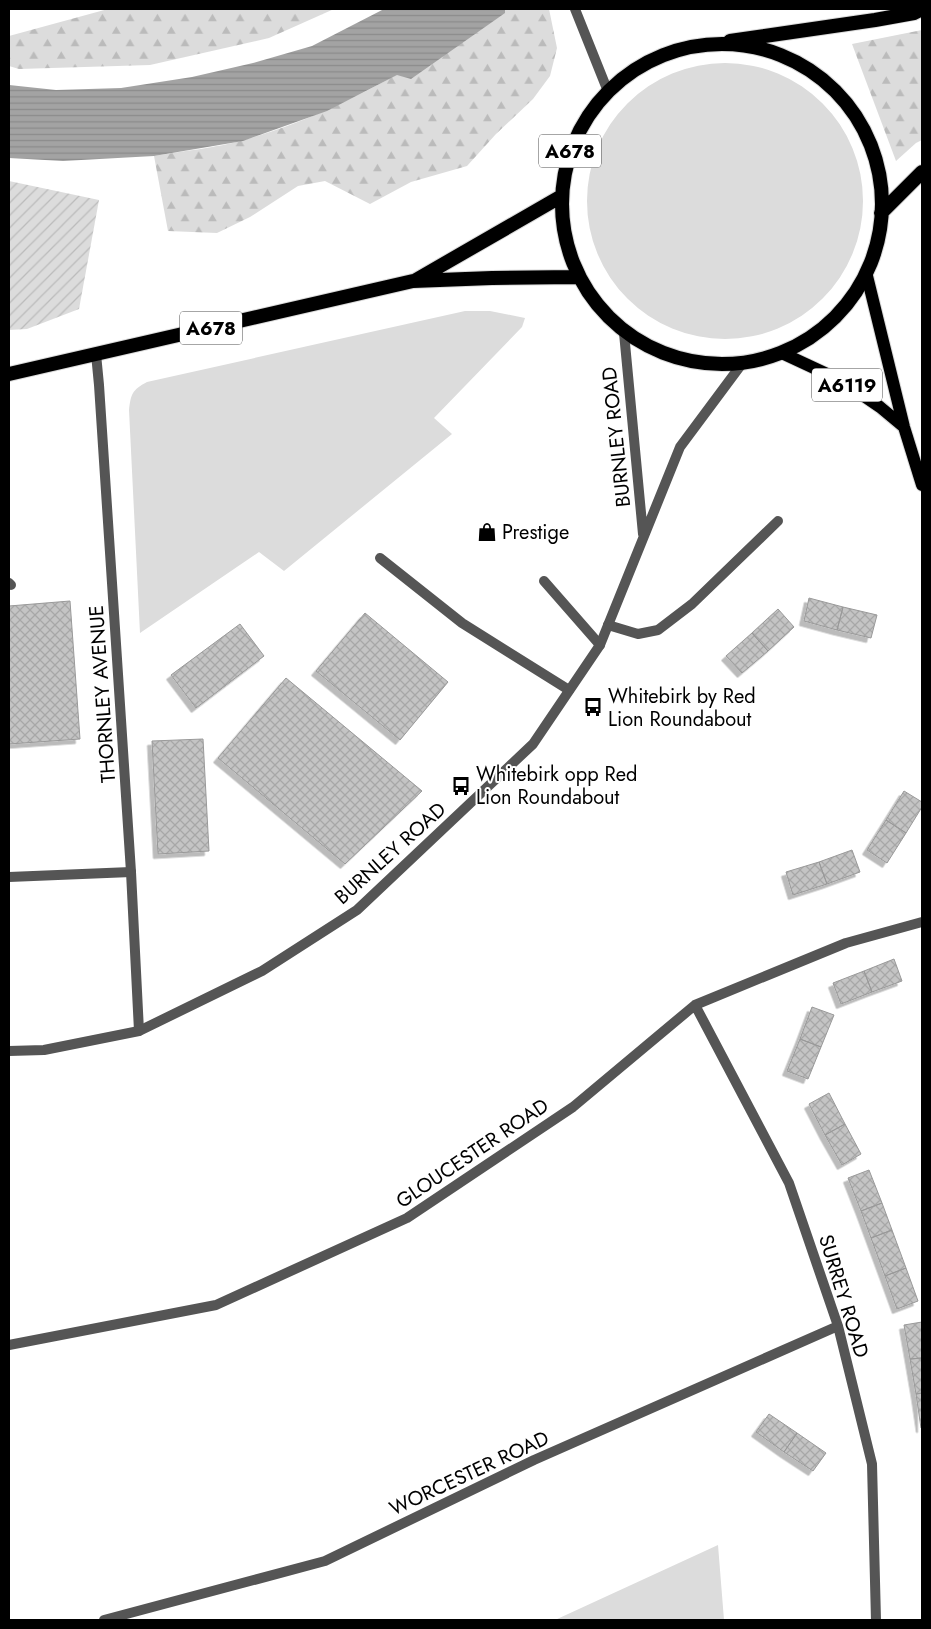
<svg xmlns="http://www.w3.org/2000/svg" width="931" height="1629" font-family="Jost,sans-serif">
	<defs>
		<pattern id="forest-firs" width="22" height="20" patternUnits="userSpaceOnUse" patternTransform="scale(1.25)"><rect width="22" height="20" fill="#dcdcdc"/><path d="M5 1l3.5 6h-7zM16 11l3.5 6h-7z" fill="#bbb"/></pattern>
		<pattern id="garden-furrows" width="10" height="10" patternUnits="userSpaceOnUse" patternTransform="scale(1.25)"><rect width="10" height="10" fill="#dcdcdc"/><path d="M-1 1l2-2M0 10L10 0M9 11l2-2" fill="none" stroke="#bbb"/></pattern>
		<pattern id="water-rules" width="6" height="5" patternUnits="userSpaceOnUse" patternTransform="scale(1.25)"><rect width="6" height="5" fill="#a3a3a3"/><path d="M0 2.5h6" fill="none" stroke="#8b8b8b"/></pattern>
		<pattern id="building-cross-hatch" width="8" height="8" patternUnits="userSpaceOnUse" patternTransform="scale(1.25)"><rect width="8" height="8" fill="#c4c4c4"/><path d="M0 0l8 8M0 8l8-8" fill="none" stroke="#a7a7a7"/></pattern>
		<filter id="shadow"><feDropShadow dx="-4.5" dy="4.5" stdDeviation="0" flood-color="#0004"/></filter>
	</defs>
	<rect width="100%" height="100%" fill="#fff"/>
	<!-- green -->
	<path fill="#dcdcdc" d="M587 201a138 138 0 1 1 276 0a138 138 0 1 1-276 0Z
		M 465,311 L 490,311 L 525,318 L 522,327 L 434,418 L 452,434 L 284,571 L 259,552 L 140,633 L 129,410 C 131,394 132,390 147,382 Z
		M 718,1545 L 724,1620 L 555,1620 Z"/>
	<!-- forest -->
	<path fill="url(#forest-firs)" d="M 108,9 L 334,9 L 269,38 L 150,65 L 19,69 L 9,66 L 9,36 Z
		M 505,9 L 549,9 L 557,48 L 550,76 L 533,99 L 496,134 L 467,166 L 411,182 L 370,204 L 325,181 L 298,186 L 250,217 L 217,233 L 168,231 L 154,156 C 182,151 216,148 244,140 C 338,114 421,61 504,13 Z
		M 922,30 L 922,140 L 916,143 L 896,161 L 852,44 Z"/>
	<!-- garden -->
	<path fill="url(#garden-furrows)" d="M 9,181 L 99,200 L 79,309 L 27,329 L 9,330 Z"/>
	<!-- water -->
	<path fill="url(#water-rules)" d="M 384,9 L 505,9 L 505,13 L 411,79 L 397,75 L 327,111 L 243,141 L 154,156 L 63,161 L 9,158 L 9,85 L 56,90 L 121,88 L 192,77 L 253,63 L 312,46 Z"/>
	<!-- building -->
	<path fill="url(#building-cross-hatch)" stroke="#999" filter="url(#shadow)" d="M 809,598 L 843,607 L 837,630 L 804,621 Z
		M 70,601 L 80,739 L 9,744 L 9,606 Z
		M 843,607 L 877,615 L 871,638 L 837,630 Z
		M 778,609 L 794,627 L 768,651 L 752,633 Z
		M 365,613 L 448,682 L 400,740 L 316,671 Z
		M 240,624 L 264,656 L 196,708 L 171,675 Z
		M 752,633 L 768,651 L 742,673 L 726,656 Z
		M 286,678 L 422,791 L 345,864 L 218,758 Z
		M 203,739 L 209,851 L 158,854 L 152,741 Z
		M 904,791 L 922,802 L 922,807 L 906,833 L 886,820 Z
		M 886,820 L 906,833 L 887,863 L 867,850 Z
		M 852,850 L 860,872 L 827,884 L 819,862 Z
		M 819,862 L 827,884 L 793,895 L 786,872 Z
		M 894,959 L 902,981 L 872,992 L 864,971 Z
		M 864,971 L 872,992 L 841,1004 L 833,983 Z
		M 812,1007 L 834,1015 L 821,1047 L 800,1039 Z
		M 800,1039 L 821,1047 L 808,1079 L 787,1071 Z
		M 829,1093 L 845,1124 L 825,1135 L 809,1104 Z
		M 845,1124 L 861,1154 L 842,1165 L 825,1135 Z
		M 869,1170 L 882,1203 L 861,1211 L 848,1178 Z
		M 882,1203 L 892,1230 L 871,1238 L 861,1211 Z
		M 892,1230 L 906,1268 L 885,1276 L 871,1238 Z
		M 906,1268 L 918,1301 L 897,1309 L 885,1276 Z
		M 922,1322 L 922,1358 L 910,1359 L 904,1325 Z
		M 922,1358 L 922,1393 L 916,1394 L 910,1359 Z
		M 922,1393 L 922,1428 L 921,1428 L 916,1394 Z
		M 769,1414 L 797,1433 L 784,1452 L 756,1432 Z
		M 797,1433 L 826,1453 L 813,1471 L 784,1452 Z"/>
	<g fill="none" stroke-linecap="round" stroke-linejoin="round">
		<!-- primary casing -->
		<g stroke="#dbdbdb" stroke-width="14">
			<path id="primary" d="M 867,276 L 904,427 L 922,485
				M 784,354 L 842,381 L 880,407 L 904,427"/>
		</g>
		<!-- trunk casing -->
		<g stroke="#dbdbdb" stroke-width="16">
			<path id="trunk" d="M 730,41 L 875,20 L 914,13 L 922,9
				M562 204a160 160 0 1 1 320 0a160 160 0 1 1-320 0Z
				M 881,213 L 922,172
				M 416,280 L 560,197
				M 9,374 L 413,281 L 492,278 L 577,277"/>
		</g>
		<!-- service -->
		<path stroke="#555" stroke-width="10" d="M 575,9 L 607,89
			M 380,558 L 462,623 L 569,690
			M 544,581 L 600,645
			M 9,583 L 11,585
			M 9,877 L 131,872"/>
		<!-- minor -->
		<path stroke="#555" stroke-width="10" d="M 96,354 L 99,385 L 131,872 L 139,1031
			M 608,625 L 638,634 L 658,630 L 692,604 L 778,521
			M 695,1005 L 789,1183 L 838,1326 L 872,1464 L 876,1620
			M 9,1345 L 216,1305 L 407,1218 L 573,1107 L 695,1005 L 846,943 L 922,922
			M 104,1620 L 325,1561 L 534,1460 L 838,1326"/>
		<!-- tertiary -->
		<path stroke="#555" stroke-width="10" d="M 624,333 L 643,534
			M 9,1051 L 44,1050 L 139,1031 L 262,971 L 357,910 L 533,744 L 600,645 L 680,447 L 741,365"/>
		<!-- primary -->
		<use href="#primary" stroke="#000" stroke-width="12"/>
		<!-- trunk -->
		<use href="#trunk" stroke="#000" stroke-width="14"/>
	</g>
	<!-- icons -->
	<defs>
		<g id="shop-bare" transform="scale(1.5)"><path d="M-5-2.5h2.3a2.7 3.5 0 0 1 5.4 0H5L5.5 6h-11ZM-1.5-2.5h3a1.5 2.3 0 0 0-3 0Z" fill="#000" stroke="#fff" stroke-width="2.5" paint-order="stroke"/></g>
		<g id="bus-bare" transform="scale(1.5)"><path d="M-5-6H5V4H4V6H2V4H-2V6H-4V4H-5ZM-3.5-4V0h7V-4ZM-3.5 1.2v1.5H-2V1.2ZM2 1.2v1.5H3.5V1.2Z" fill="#000" stroke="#fff" stroke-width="2.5" paint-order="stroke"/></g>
	</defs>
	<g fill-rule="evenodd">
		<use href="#shop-bare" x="487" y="532"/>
		<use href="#bus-bare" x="593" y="707"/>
		<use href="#bus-bare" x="461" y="786"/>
	</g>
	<g text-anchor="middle" stroke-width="4" stroke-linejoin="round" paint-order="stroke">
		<!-- shield labels -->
		<g fill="#fff" stroke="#4c4c4c" stroke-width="1">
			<rect x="539" y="134.5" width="62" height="33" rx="4"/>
			<rect x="180" y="311.5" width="62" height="33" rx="4"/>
			<rect x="812" y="368.5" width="70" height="33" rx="4"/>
		</g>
		<g font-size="19" font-weight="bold" fill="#000">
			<text x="570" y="158">A678</text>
			<text x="211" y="335">A678</text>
			<text x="847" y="392">A6119</text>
		</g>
		<!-- street labels -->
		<g font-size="20" fill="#000" stroke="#fff">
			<text transform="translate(616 437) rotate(-96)" y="7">BURNLEY ROAD</text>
			<text transform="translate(102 694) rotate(-94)" y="7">THORNLEY AVENUE</text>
			<text transform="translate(390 853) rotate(-42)" y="7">BURNLEY ROAD</text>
			<text transform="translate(472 1153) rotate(-34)" y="7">GLOUCESTER ROAD</text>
			<text transform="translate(844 1296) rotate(73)" y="7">SURREY ROAD</text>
			<text transform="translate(469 1473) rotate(-25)" y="7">WORCESTER ROAD</text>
		</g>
		<!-- poi labels -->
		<g font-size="20" fill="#000" stroke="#fff" text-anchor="start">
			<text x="502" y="539">Prestige</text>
			<text x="608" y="703">Whitebirk by Red<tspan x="608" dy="23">Lion Roundabout</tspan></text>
			<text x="476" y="781">Whitebirk opp Red<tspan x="476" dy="23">Lion Roundabout</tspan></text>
		</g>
	</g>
	<!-- border -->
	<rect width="931" height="1629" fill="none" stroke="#000000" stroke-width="20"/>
</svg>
